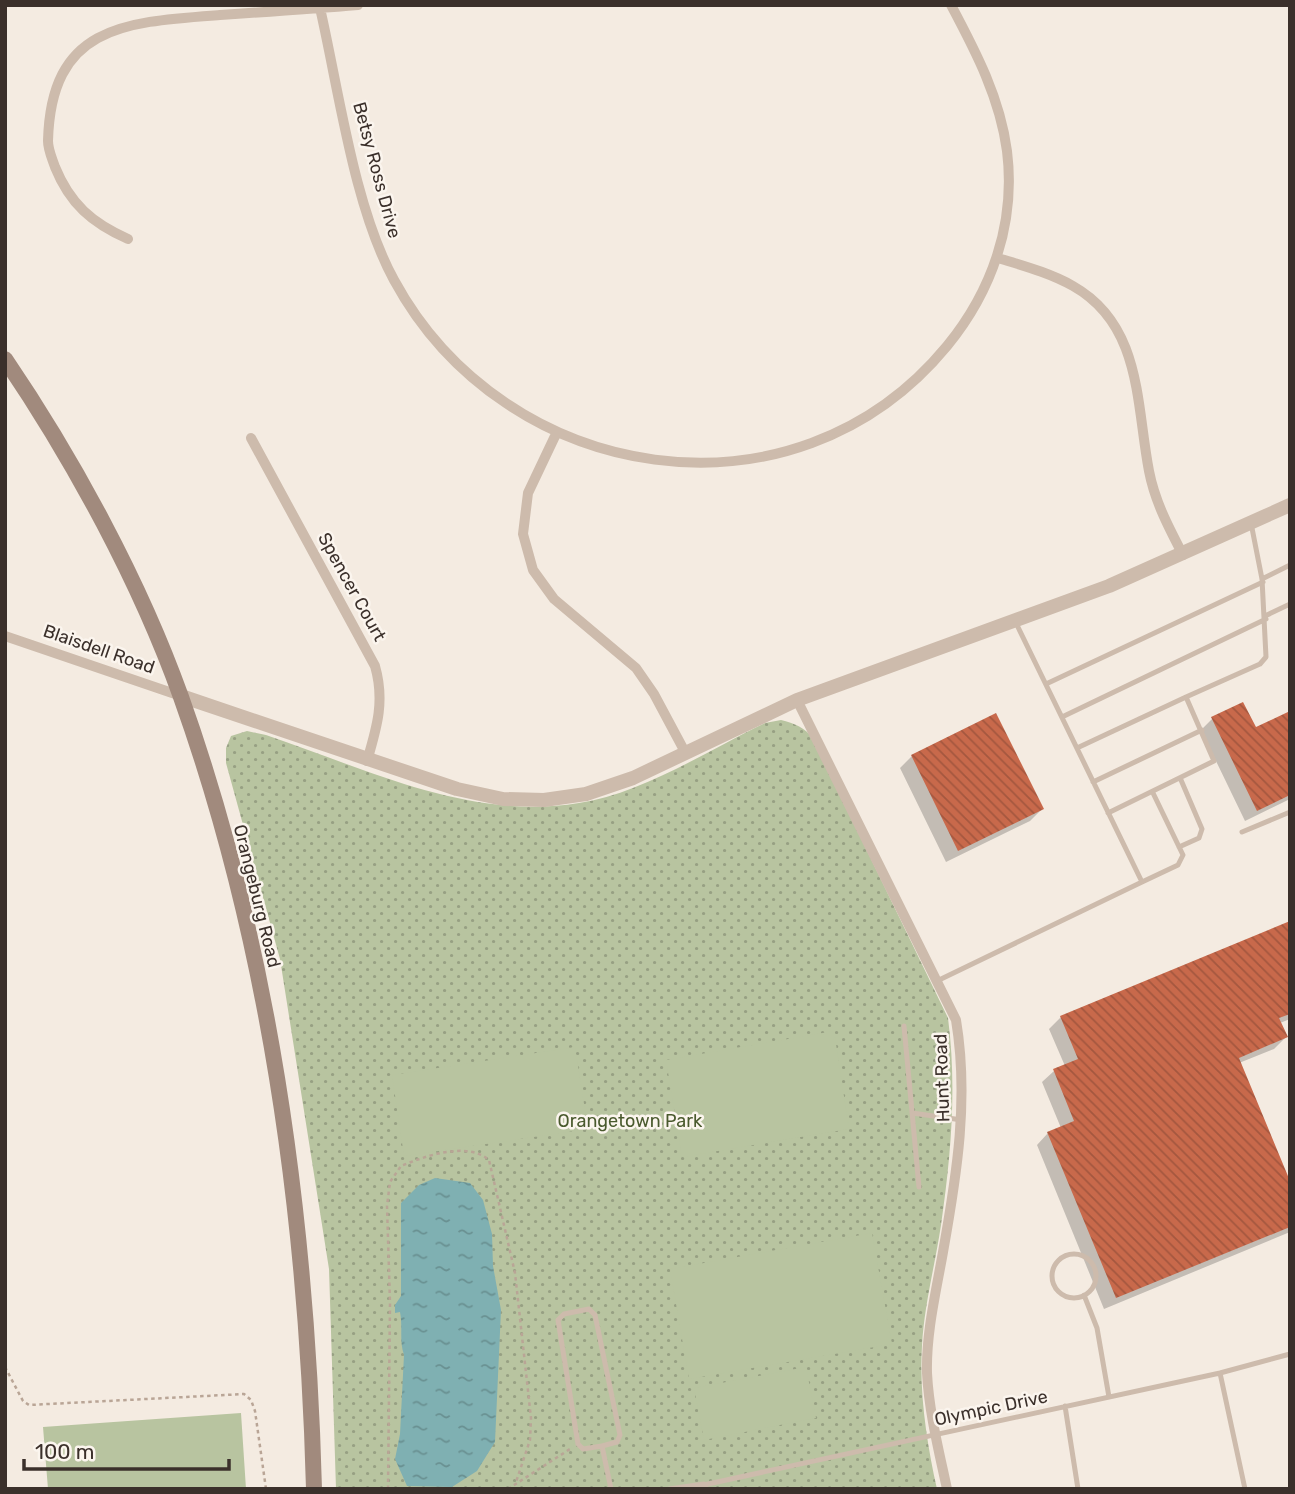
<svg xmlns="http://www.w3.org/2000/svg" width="1295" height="1494" font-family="Rubik,sans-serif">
	<defs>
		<pattern id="park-dots" width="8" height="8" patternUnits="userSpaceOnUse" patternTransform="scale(1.75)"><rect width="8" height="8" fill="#b8c4a0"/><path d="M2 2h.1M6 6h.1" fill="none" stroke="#97a083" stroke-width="1.8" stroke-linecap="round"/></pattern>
		<pattern id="water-ripples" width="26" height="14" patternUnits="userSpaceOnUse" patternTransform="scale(1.75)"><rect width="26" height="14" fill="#7fb0b2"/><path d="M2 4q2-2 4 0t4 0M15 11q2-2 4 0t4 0" fill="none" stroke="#699091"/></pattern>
		<pattern id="building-back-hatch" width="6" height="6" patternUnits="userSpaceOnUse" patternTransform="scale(1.75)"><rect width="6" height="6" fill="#c8694b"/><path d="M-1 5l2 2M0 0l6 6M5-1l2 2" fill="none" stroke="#a4573f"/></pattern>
	</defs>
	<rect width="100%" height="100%" fill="#f4ebe1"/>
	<!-- park -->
	<path fill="url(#park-dots)" d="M 781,720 C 794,723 806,728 813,739 L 948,1018 C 957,1087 951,1156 941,1225 C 935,1265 924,1306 922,1346 C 919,1393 927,1444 937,1489 L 336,1489 L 329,1269 L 280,959 L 226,763 L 226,748 L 231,736 L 247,731 L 266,735 C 367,769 470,821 579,803 C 641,794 709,750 765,723 Z"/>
	<!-- pitch -->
	<path fill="#b8c4a0" d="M 834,1031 L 849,1129 L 682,1157 L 666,1060 Z
		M 575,1047 L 588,1129 L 404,1156 L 392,1075 Z
		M 872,1233 L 892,1344 L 689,1379 L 670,1269 Z
		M 806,1367 L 816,1418 L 704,1440 L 694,1388 Z
		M 241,1413 L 246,1489 L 48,1489 L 43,1427 Z"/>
	<!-- water -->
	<path fill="url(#water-ripples)" d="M 435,1178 L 470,1183 L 483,1200 L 492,1234 L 493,1266 L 501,1310 L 495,1442 L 477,1471 L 452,1487 L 407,1486 L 395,1459 L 400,1434 L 404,1355 C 399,1341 403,1327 400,1312 L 395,1313 L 395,1305 L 401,1296 L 401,1203 L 419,1185 Z"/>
	<!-- shadow -->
	<path fill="#0003" d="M 1290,713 L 1290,799 L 1245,821 L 1201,730 L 1212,719 L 1255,730 Z
		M 912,756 L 1042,809 L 1030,821 L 946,862 L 900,768 Z
		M 1290,922 L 1290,1019 L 1280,1023 L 1286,1037 L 1274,1049 L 1239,1063 L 1290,1186 L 1290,1232 L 1104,1309 L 1037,1145 L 1048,1133 L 1061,1128 L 1042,1082 L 1054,1071 L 1065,1066 L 1049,1029 L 1061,1017 Z"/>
	<!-- building -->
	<path fill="url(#building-back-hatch)" d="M 1243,702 L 1256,727 L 1290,711 L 1290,795 L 1257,811 L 1211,717 Z
		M 996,713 L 1044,809 L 958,851 L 911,755 Z
		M 1290,921 L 1290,1014 L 1279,1018 L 1288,1037 L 1239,1058 L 1290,1181 L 1290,1227 L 1116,1298 L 1047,1132 L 1074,1121 L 1053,1069 L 1078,1059 L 1060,1016 Z"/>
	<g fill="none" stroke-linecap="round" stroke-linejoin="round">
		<!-- path -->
		<path stroke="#b9a596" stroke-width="2.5" stroke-dasharray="3.5 3.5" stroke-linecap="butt" d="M 5,1367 L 23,1401 L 29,1405 L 244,1394 L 251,1400 L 255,1411 L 266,1489
			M 388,1489 L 390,1303 L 387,1206 L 390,1182 L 401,1166 C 425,1156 467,1141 489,1160 L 515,1273 L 531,1418 L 530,1440 L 515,1485
			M 508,1489 L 570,1449"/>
		<!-- service -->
		<path stroke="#cdbbac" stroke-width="5" d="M 1262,579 L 1290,565
			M 1265,616 L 1290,604
			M 1046,684 L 1263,582
			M 1062,717 L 1266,619
			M 1077,748 L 1186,697
			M 1093,782 L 1202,730
			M 1108,813 L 1214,761 L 1186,697 L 1260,664 L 1266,657 L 1262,579 L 1251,523
			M 1242,832 L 1290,812
			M 1179,847 L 1199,838 L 1202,829 L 1181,780
			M 1142,882 L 1178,865 L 1183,855 L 1153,793
			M 939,980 L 1142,882 L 1016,623
			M 904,1026 L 919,1187
			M 912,1113 L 962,1120
			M1052 1276a22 22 0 1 1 44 0a22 22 0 1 1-44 0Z
			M 1084,1295 L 1097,1328 L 1109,1397
			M 1220,1373 L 1245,1489
			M 1065,1406 L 1078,1489
			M 602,1446 L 617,1442 L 620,1435 L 595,1315 L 589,1309 L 564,1314 L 558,1320 L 578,1444 L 583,1449 L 602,1446 L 611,1489
			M 669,1489 L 704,1484
			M 698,1489 L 708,1484 L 1220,1373 L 1290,1354"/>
		<!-- minor -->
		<path stroke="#cdbbac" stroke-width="10" d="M 320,8 C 339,91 354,207 394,280 C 505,485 794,532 947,346 C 992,291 1016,223 1007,151 C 1000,98 976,52 951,5
			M 128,239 C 92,223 70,204 55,167 C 52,158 48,150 48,141 C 51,25 125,22 220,15 C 266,12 312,9 358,5
			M 998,258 C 1024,266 1050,273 1073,286 C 1142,325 1136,404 1149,471 C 1155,502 1169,528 1183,555
			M 556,434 L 528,493 L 523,534 L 533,570 L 554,599 L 636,668 L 654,694 L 685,752
			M 251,438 L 375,666 C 385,701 377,727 367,761
			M 5,636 L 181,696
			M 797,700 L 956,1020 C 969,1098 957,1174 943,1252 C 936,1292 926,1333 927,1373 C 929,1412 939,1451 947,1489"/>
		<!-- tertiary -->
		<path stroke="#cdbbac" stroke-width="14" d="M 181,696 L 457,789 L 503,799 L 544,800 L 586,794 L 633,778 L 797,700 L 1109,586 L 1290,505"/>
		<!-- secondary -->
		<path stroke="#a18a7d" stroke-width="16" d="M 5,359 C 73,459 140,582 181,697 C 271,949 307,1222 314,1489"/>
	</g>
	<g text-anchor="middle" stroke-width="5" stroke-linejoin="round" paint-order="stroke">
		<!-- street labels -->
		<g font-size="18" fill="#3b302b" stroke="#fbf5ee">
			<text transform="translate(377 170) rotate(75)" y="6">Betsy Ross Drive</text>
			<text transform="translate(352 587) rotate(61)" y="6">Spencer Court</text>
			<text transform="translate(99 649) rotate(19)" y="6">Blaisdell Road</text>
			<text transform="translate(257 896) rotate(76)" y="6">Orangeburg Road</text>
			<text transform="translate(942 1078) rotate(-92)" y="6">Hunt Road</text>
			<text transform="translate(991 1408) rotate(-12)" y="6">Olympic Drive</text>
		</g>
		<!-- park labels -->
		<g font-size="18" fill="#4a5a2e" stroke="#fbf5ee">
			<text x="630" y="1127">Orangetown Park</text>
		</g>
	</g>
	<!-- border -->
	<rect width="1295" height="1494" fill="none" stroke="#3b302b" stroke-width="14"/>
	<!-- scale -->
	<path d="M24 1459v10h205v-10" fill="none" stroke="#3b302b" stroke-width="3.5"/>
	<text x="35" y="1459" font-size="21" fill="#3b302b" stroke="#fbf5ee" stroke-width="5" paint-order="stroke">100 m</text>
</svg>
